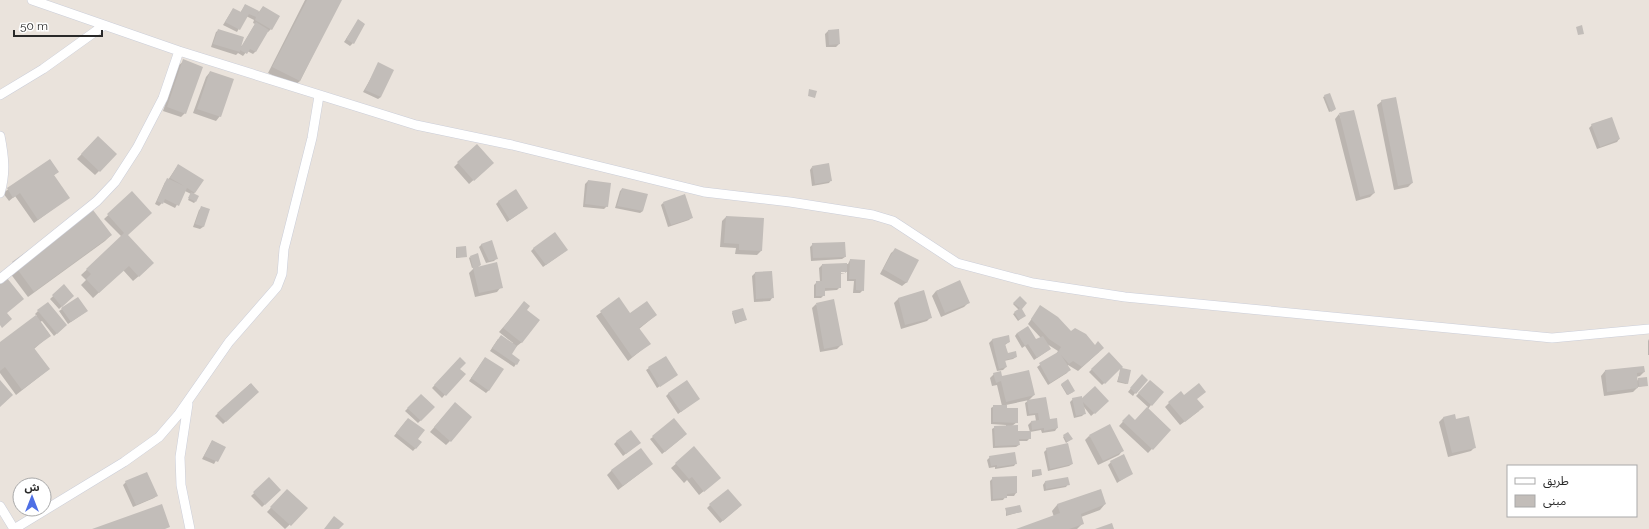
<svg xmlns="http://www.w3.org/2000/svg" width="1649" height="529" font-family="Raleway,'Noto Sans Arabic',sans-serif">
	<rect width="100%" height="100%" fill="#eae3dc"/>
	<!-- shadow -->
	<path fill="#0003" fill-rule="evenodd" d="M 305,0 L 340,0 L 300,81 L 294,86 L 268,73 Z
		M 245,5 L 259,12 L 263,7 L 271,29 L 268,32 L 267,31 L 255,52 L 253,54 L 247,51 L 243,56 L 238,53 L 236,55 L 211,47 L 216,32 L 219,30 L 242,46 L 255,24 L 253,23 L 254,20 L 246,16 L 237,32 L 223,25 L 233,9 L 240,13 Z
		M 358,21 L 353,43 L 350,46 L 344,42 Z
		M 838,30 L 839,44 L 836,47 L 826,47 L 825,34 L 828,31 Z
		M 184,61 L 185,113 L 181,117 L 163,111 L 179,65 Z
		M 379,64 L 381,97 L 378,99 L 363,92 Z
		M 210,72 L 220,116 L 216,121 L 193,113 L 206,77 Z
		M 1325,96 L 1335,109 L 1334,110 L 1329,112 L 1323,97 Z
		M 1382,101 L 1412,183 L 1408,187 L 1394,190 L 1377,105 Z
		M 1339,114 L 1374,193 L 1370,197 L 1356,201 L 1335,119 Z
		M 1592,125 L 1619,139 L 1617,142 L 1597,149 L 1589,128 Z
		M 98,137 L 116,154 L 95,175 L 77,159 Z
		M 50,160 L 58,172 L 53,176 L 68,198 L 34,223 L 15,196 L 9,201 L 3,193 Z
		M 458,163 L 488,167 L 469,184 L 454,167 Z
		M 812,167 L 831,180 L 829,183 L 812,186 L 810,170 Z
		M 176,168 L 195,193 L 193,194 L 195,202 L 194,203 L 188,200 L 191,194 L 185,191 L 175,208 L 163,202 L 159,206 L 155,204 L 165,182 L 168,180 Z
		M 588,181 L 607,206 L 604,209 L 583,207 L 585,184 Z
		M 622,189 L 643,211 L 640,213 L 615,208 L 620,191 Z
		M 132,193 L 127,236 L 147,269 L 133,281 L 123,270 L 93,298 L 81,285 L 86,280 L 81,275 L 122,237 L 104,219 Z
		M 499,201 L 527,208 L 507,222 L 496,204 Z
		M 663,203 L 691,218 L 689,220 L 668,227 L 661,205 Z
		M 202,207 L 203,227 L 200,229 L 193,227 L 199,210 Z
		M 726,217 L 763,219 L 761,251 L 757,255 L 735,254 L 736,248 L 720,247 L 722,221 Z
		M 111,235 L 105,241 L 28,297 L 7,269 Z
		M 482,244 L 497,258 L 494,261 L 486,263 L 479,247 Z
		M 813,244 L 845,257 L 842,259 L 811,261 L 810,247 Z
		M 456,248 L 466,256 L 456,258 Z
		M 534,248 L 564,252 L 543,267 L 531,251 Z
		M 896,249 L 907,282 L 902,286 L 880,274 L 891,253 Z
		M 470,257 L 480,265 L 477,268 L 501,287 L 497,292 L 475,297 L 469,273 L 475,267 L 472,268 L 469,258 Z
		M 850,260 L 863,290 L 860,293 L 853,293 L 854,281 L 847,281 L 847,271 L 845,273 L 845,271 L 836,271 L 836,273 L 845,273 L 840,274 L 840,287 L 837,290 L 824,291 L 824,295 L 821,298 L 814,298 L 814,285 L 817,282 L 820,282 L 819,268 L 822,265 L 848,264 Z
		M 771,272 L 772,298 L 770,301 L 754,302 L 752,276 L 755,273 Z
		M 960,282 L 969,302 L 964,307 L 941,317 L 932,296 L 936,291 Z
		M 64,286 L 73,296 L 59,309 L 50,299 Z
		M 923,291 L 931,317 L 927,321 L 901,329 L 894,303 L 898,299 Z
		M 1020,297 L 1020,309 L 1024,316 L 1018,321 L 1013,314 L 1019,310 L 1013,304 Z
		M 619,299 L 630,314 L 656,315 L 639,329 L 649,344 L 628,361 L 596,316 Z
		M 524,303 L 526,310 L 522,342 L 517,346 L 510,354 L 516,364 L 514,367 L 490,351 L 498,339 L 512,344 L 513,343 L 499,332 Z
		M 816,304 L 841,345 L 837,349 L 820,352 L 812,308 Z
		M 1040,307 L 1071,332 L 1099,352 L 1078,371 L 1068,365 L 1067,366 L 1069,370 L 1067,373 L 1048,385 L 1037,367 L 1056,354 L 1058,351 L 1047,344 L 1050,349 L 1034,360 L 1025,346 L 1022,348 L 1015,336 L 1017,333 L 1036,341 L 1041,338 L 1028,324 Z
		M 62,309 L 84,313 L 68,324 L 59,311 Z
		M 38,311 L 63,328 L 54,336 L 42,321 L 40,322 L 50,335 L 34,349 L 49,369 L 16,395 L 0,373 L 0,343 L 37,316 L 35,314 Z
		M 733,312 L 745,320 L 735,324 L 732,313 Z
		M 1008,336 L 1009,342 L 1005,345 L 1007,354 L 1016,357 L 1013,359 L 1004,361 L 1006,367 L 1003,370 L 997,371 L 989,343 L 992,340 Z
		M 1649,339 L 1649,355 L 1648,355 L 1648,341 Z
		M 1109,353 L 1122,367 L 1102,385 L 1089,372 Z
		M 665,357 L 677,375 L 657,388 L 646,370 Z
		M 460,358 L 459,370 L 464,374 L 442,398 L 432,388 Z
		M 483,361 L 489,390 L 486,393 L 469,381 Z
		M 1121,369 L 1128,383 L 1126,384 L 1117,382 Z
		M 1605,371 L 1644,372 L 1640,376 L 1636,377 L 1637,381 L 1638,379 L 1647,385 L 1638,387 L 1633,392 L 1604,396 L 1601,376 Z
		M 994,374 L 1034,395 L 1028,401 L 1057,428 L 1055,431 L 1042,433 L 1041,430 L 1030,432 L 1030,438 L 1027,441 L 1019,441 L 1019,445 L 1016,447 L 993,448 L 992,429 L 995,427 L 1006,426 L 1006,425 L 991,424 L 991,408 L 994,406 L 1002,406 L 997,385 L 992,386 L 990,378 ZM 1029,400 L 1025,403 L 1027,416 L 1035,415 L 1036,421 L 1031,422 L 1028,425 L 1030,432 L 1017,432 L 1012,426 L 1017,422 L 1006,408 L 1006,405 Z
		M 1139,378 L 1135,393 L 1133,396 L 1128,392 Z
		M 1150,381 L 1151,405 L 1148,409 L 1170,430 L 1148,453 L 1119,426 L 1129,415 L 1135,421 L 1148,407 L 1136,396 Z
		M 250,384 L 258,392 L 223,424 L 215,416 Z
		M 1062,384 L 1073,392 L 1067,395 L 1061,385 Z
		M 669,393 L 698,399 L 678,414 L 666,396 Z
		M 421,395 L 434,407 L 418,423 L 405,411 Z
		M 1184,396 L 1196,399 L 1199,411 L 1180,425 L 1165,407 L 1169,403 Z
		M 1073,399 L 1082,400 L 1108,401 L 1091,416 L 1084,407 L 1085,413 L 1082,416 L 1074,418 L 1070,402 Z
		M 451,408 L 450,441 L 446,445 L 430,432 Z
		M 1443,418 L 1456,420 L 1475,447 L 1471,451 L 1448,457 L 1439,422 Z
		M 406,421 L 417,439 L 421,442 L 413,451 L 394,436 Z
		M 1064,436 L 1070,440 L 1066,443 L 1063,437 Z
		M 1089,436 L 1123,450 L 1119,455 L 1098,465 L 1085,440 Z
		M 653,437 L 683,437 L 662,454 L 650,439 Z
		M 212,441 L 224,447 L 214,464 L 202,459 Z
		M 617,441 L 637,445 L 623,456 L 614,444 Z
		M 694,448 L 715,482 L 699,495 L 687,480 L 684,483 L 671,468 Z
		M 1047,449 L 1072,464 L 1069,466 L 1048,471 L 1044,452 Z
		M 990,457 L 1016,463 L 1014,466 L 995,469 L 995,467 L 989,468 L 987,460 Z
		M 1111,462 L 1132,473 L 1117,483 L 1108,465 Z
		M 652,464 L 618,490 L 607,475 L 612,470 Z
		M 1032,471 L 1041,475 L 1032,477 Z
		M 993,478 L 1016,493 L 1014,496 L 1006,496 L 1003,500 L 991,501 L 990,481 Z
		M 269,479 L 280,490 L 262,507 L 251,496 Z
		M 126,482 L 156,496 L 154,498 L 133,507 L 123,485 Z
		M 1045,482 L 1068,484 L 1066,487 L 1044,491 L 1043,485 Z
		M 287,490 L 307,508 L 285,529 L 267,512 Z
		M 1100,490 L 1105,504 L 1100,510 L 1081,517 L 1083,523 L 1077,529 L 1019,529 L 1054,517 L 1052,511 L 1057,505 Z
		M 710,505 L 738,508 L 720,523 L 707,508 Z
		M 1006,509 L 1020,512 L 1006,516 Z"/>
	<!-- building -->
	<path fill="#c2bdb9" d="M 307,0 L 342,0 L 300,81 L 272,67 Z
		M 245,4 L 259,11 L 257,15 L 263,6 L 280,16 L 272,30 L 255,20 L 256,17 L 249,14 L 240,30 L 225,22 L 233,8 L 241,12 Z
		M 358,19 L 365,24 L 354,44 L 346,39 Z
		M 256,22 L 269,30 L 256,52 L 250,49 L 247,54 L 240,50 L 240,52 L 213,44 L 218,29 L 244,37 L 241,47 Z
		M 1582,25 L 1584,34 L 1578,35 L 1576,27 Z
		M 839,29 L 840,44 L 829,45 L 828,30 Z
		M 183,59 L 203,67 L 186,114 L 167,107 Z
		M 378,62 L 394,70 L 381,97 L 365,90 Z
		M 210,71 L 234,79 L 221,117 L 197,109 Z
		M 809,89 L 817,91 L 815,98 L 808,96 Z
		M 1330,93 L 1336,109 L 1331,112 L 1324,95 Z
		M 1396,97 L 1413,183 L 1398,186 L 1381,100 Z
		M 1354,110 L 1375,193 L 1360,197 L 1339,113 Z
		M 1612,117 L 1620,139 L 1600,147 L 1591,124 Z
		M 98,136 L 117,154 L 100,172 L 81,154 Z
		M 477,144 L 494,163 L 474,181 L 457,162 Z
		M 50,159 L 59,172 L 54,175 L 70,198 L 38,220 L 20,193 L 13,198 L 7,188 Z
		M 829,163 L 832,181 L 815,184 L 812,166 Z
		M 178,164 L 204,180 L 195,193 L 187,188 L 179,206 L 165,199 L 163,204 L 157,201 L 167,178 L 184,186 L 170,178 Z
		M 588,180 L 611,183 L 608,207 L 585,204 Z
		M 622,188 L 648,194 L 643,211 L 617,206 Z
		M 516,189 L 528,208 L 510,220 L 498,201 Z
		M 132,191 L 152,213 L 128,235 L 154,263 L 139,277 L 129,266 L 99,293 L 86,279 L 91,274 L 86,269 L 124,233 L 107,214 Z
		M 191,192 L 199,196 L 196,202 L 188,198 Z
		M 685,194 L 693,218 L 671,225 L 663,202 Z
		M 90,206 L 112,235 L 34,292 L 12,262 Z
		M 201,206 L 210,209 L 204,227 L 195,224 Z
		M 726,216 L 764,218 L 762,251 L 739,250 L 739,244 L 724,243 Z
		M 555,232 L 568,250 L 546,265 L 533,248 Z
		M 492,240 L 498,259 L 489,261 L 481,244 Z
		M 845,242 L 846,257 L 813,258 L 812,243 Z
		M 466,246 L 467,257 L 457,258 L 456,247 Z
		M 895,248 L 919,260 L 907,283 L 883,269 Z
		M 478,253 L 481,265 L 477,267 L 497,262 L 503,288 L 479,293 L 470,256 Z
		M 850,259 L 865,260 L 864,291 L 856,290 L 856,279 L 849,279 Z
		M 847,263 L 847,272 L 841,272 L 841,288 L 825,288 L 825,296 L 816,296 L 816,281 L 822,281 L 822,264 Z
		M 772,271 L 774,298 L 756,299 L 755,272 Z
		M 7,278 L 24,299 L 7,313 L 12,319 L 2,328 L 0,325 L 0,283 Z
		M 960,280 L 970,303 L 945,313 L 936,291 Z
		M 64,284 L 74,296 L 62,307 L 52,295 Z
		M 924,290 L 932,318 L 905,325 L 898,298 Z
		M 1020,296 L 1027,303 L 1022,309 L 1026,316 L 1019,320 L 1014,312 L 1020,308 L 1013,303 Z
		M 78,297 L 88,311 L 71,322 L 61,308 Z
		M 619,297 L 630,313 L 647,301 L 657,315 L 639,328 L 651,344 L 632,357 L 600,311 Z
		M 834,299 L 843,345 L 824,349 L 816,303 Z
		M 524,301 L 530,306 L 527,310 L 540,320 L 522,343 L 503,328 Z
		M 48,302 L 67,325 L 57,334 L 37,310 Z
		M 1040,305 L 1058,317 L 1071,331 L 1075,328 L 1086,334 L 1095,345 L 1098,341 L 1104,348 L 1082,367 L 1073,361 L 1069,364 L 1061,355 L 1071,370 L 1050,383 L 1039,363 L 1058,352 L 1061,347 L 1049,339 L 1031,319 Z
		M 743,308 L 747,320 L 736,323 L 732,311 Z
		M 36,315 L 51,336 L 34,348 L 50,369 L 22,390 L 5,367 L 0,371 L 0,342 Z
		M 1028,326 L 1036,339 L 1043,336 L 1051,349 L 1037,358 L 1028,344 L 1025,346 L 1017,333 Z
		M 501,335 L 517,346 L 512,354 L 520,360 L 517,365 L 492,348 Z
		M 1009,335 L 1010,342 L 1005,344 L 1008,353 L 1016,351 L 1017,357 L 1005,360 L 1007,367 L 999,369 L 992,339 Z
		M 1109,352 L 1123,367 L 1122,368 L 1131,370 L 1128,384 L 1118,381 L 1120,369 L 1105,384 L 1091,369 Z
		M 666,356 L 678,375 L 660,387 L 648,367 Z
		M 460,357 L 466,363 L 460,369 L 466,374 L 446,396 L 434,385 Z
		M 485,357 L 504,369 L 489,391 L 471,378 Z
		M 1644,366 L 1645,372 L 1637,373 L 1638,388 L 1607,392 L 1605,370 Z
		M 1029,370 L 1035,395 L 1006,402 L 1001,381 L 996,383 L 993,373 L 1001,371 L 1002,376 Z
		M 1142,374 L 1148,380 L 1136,394 L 1130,388 Z
		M 1647,377 L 1648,386 L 1639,387 L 1638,378 Z
		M 1068,379 L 1075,391 L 1068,395 L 1061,384 Z
		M 0,380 L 13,395 L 0,407 Z
		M 687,380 L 700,399 L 681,412 L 668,393 Z
		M 1150,380 L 1164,392 L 1152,406 L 1138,393 Z
		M 251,383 L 259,392 L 226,422 L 217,413 Z
		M 1199,383 L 1206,392 L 1197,399 L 1204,407 L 1185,422 L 1168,402 L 1181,391 L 1184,395 Z
		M 1095,386 L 1109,401 L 1095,414 L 1083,402 L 1086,414 L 1076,416 L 1072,398 L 1082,396 L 1082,398 Z
		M 421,394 L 435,407 L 421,421 L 407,408 Z
		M 1046,397 L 1050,419 L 1057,418 L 1058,428 L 1044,431 L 1044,428 L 1032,430 L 1031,421 L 1039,420 L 1038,413 L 1029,414 L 1027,400 Z
		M 455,402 L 472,417 L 451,442 L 434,427 Z
		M 993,405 L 1007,405 L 1007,408 L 1018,408 L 1018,423 L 993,422 Z
		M 1147,407 L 1171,430 L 1153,450 L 1122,421 L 1129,414 L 1135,420 Z
		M 1455,414 L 1456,419 L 1469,416 L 1476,448 L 1452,453 L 1443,417 Z
		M 408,418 L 425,430 L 418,439 L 422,442 L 416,449 L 396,433 Z
		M 674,418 L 687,434 L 665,452 L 652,436 Z
		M 1110,424 L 1124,451 L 1103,461 L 1089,435 Z
		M 1018,425 L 1018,431 L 1031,431 L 1031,439 L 1019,439 L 1020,445 L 995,446 L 994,426 Z
		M 631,430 L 641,443 L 626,454 L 616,441 Z
		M 1068,432 L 1073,439 L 1067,442 L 1063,435 Z
		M 212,440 L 226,447 L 218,462 L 204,456 Z
		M 1068,443 L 1073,464 L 1050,469 L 1046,448 Z
		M 694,446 L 721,478 L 704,492 L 692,477 L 689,479 L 675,463 Z
		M 641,448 L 653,464 L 623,486 L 611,470 Z
		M 1015,452 L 1017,464 L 997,467 L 997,465 L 991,466 L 989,456 Z
		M 1124,454 L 1133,474 L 1120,481 L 1110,461 Z
		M 1041,469 L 1042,475 L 1033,476 L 1032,470 Z
		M 147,472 L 158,496 L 136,505 L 125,481 Z
		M 1017,476 L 1017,493 L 1007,494 L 1007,498 L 993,499 L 992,477 Z
		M 269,477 L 281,490 L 265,505 L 253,492 Z
		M 1068,477 L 1070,485 L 1046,489 L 1045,481 Z
		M 287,489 L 308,508 L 291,526 L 270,507 Z
		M 728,489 L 742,505 L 723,521 L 709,504 Z
		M 1101,489 L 1106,504 L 1081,514 L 1084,524 L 1069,529 L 1016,529 L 1060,513 L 1057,504 Z
		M 162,504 L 170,527 L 165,529 L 92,529 Z
		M 1020,505 L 1022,512 L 1007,515 L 1005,508 Z
		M 334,516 L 344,524 L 339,529 L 324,529 Z
		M 1112,523 L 1114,529 L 1095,529 Z"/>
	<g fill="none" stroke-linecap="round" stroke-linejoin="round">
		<!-- street casing -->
		<g stroke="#cbced9" stroke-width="10">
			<path id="street" d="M 32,0 L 179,51 L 416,125 L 512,145 L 704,192 L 790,202 L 873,215 L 893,221 L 957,263 L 1033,283 L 1125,297 L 1552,338 L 1649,329
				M 0,95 L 43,69 L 103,26
				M 0,136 C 4,156 6,173 0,193
				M 0,279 L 97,201 L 115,182 L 137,148 L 163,98 L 179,51
				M 188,404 L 180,457 L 181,485 L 190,529
				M 0,506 L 14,529
				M 14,529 L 124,462 L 159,437 L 178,415 L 229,342 L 277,287 L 282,274 L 284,249 L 312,138 L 319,96"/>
		</g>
		<!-- street -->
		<use href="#street" stroke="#fff" stroke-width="9"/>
	</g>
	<!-- legend -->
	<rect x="1507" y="465" width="130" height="52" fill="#ffffff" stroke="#a9a9a9"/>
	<rect x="1515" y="478" width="20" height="6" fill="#ffffff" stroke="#a9a9a9"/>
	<text x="1543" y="485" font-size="12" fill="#292929">طريق</text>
	<rect x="1515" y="495" width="20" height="12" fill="#c2bdb9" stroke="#a9a9a9"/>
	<text x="1543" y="505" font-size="12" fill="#292929">مبنى</text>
	<!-- north arrow -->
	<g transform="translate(32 497)"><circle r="19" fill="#ffffff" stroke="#a9a9a9"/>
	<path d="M0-3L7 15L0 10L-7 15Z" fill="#4e6fe5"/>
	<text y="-6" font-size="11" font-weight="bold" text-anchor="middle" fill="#292929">ش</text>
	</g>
	<!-- scale -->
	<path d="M14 30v6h88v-6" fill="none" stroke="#292929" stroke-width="2"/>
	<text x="20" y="30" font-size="12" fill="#292929" stroke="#ffffff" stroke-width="3" paint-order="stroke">50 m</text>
</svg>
